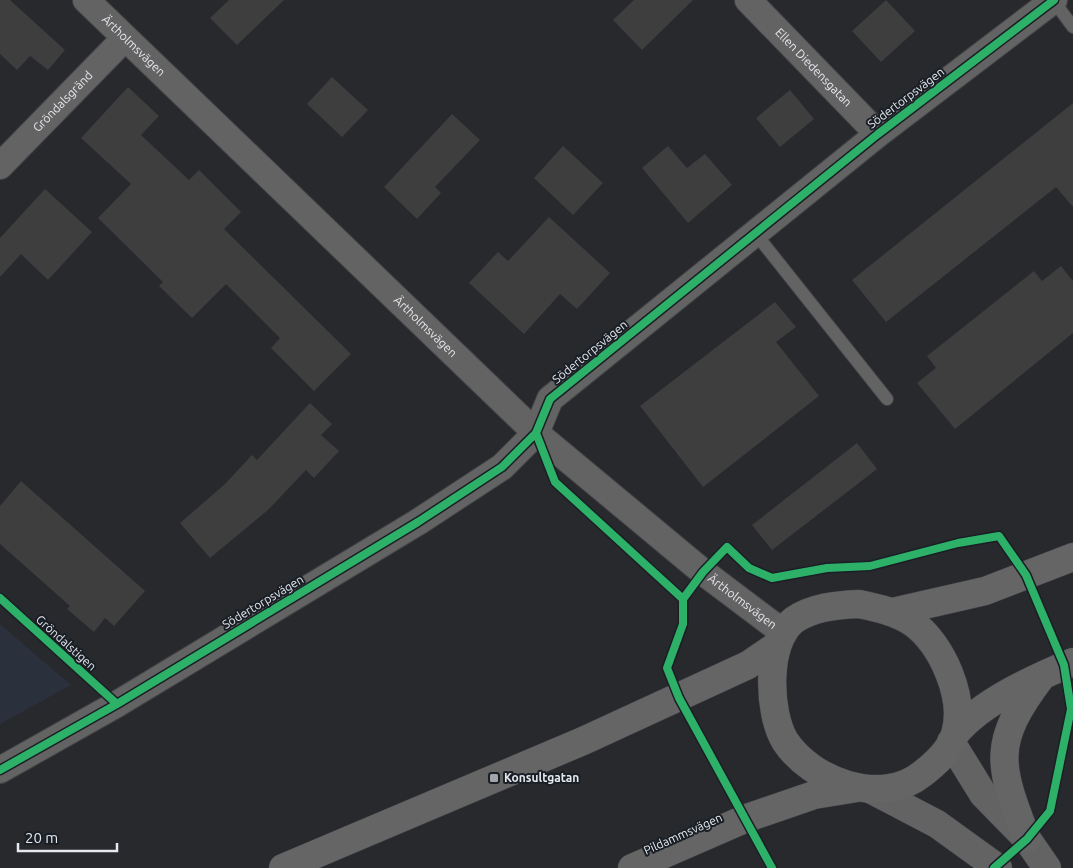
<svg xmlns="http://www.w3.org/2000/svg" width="1073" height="868" font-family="Ubuntu,sans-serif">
	<rect width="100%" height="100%" fill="#27292d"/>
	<!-- built -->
	<path fill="#2a313d" d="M 0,624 L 71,685 L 0,724 Z"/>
	<!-- building -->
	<path fill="#3e3e3f" d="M 0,0 L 10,0 L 65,50 L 48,70 L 30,56 L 17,70 L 0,54 Z
		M 229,0 L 284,0 L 237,45 L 210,18 Z
		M 634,0 L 693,0 L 642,50 L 613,20 Z
		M 886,0 L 915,31 L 881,62 L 852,31 Z
		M 332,77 L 368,110 L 342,137 L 307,104 Z
		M 128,87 L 159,116 L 141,135 L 189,180 L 199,170 L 241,212 L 224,229 L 351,354 L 314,391 L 271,348 L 280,338 L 226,284 L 192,318 L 159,286 L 163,282 L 98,218 L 131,184 L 81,138 Z
		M 790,90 L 814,119 L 780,147 L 756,118 Z
		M 1073,103 L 1073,207 L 1056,187 L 886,322 L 852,280 Z
		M 452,114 L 480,140 L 435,187 L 441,193 L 417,219 L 384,187 Z
		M 563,146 L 603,183 L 573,215 L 534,178 Z
		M 668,146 L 687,168 L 705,154 L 732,185 L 688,223 L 642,168 Z
		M 45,189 L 92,232 L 48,280 L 21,254 L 0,277 L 0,238 Z
		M 549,217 L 610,273 L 577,309 L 560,294 L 524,334 L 469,283 L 498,252 L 508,261 Z
		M 1061,266 L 1073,281 L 1073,333 L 955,429 L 917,383 L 936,368 L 927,356 L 1034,271 L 1042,281 Z
		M 775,302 L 796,327 L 776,342 L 819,396 L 703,487 L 640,406 Z
		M 310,403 L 332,424 L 321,435 L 339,451 L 314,478 L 306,470 L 268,510 L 210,558 L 180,523 L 225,484 L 252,455 L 257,460 Z
		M 857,443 L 877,469 L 772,550 L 752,525 Z
		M 21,481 L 145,591 L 114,626 L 105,618 L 94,632 L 67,609 L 70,606 L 0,544 L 0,506 Z"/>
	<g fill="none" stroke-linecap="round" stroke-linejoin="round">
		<!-- service casing -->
		<g stroke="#424447" stroke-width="14">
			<path id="service" d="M 1053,0 L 1073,27
				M 755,233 L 887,399"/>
		</g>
		<!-- minor casing -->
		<g stroke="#424447" stroke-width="28">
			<g id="minor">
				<path id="s1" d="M 86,0 L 536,433 L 703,572 L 784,633"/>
				<path id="s2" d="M 748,0 L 878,134"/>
				<path id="s3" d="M 0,166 L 125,38"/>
				<path d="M 0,770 L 117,704 L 418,522 L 502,467 L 536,433 L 550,399 L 878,134 L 1054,0"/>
			</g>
		</g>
		<!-- tertiary casing -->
		<g stroke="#424447" stroke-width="29">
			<path id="tertiary" d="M 951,742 L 983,794 L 1027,839 L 1047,868
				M 872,790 L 937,824 L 998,868"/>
		</g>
		<!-- secondary casing -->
		<g stroke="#424447" stroke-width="29">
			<path id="secondary" d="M 859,604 C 878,608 897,612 913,623 C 942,644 966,698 955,734 C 950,751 935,764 922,774 C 881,807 811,781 785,741 C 768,713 765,642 794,620 C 813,607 837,605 859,604 Z
				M 893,612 L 985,591 L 1073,557
				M 955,734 C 981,702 1035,678 1073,662
				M 1027,839 C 998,764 991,743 1042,676
				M 283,868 L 583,741 L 748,665 L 776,646
				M 632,868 L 747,818 L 814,795 L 857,788"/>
		</g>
		<!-- service -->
		<use href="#service" stroke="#646363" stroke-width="12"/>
		<!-- minor -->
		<use href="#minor" stroke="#646363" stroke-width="26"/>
		<!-- tertiary -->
		<use href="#tertiary" stroke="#646363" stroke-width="28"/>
		<!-- secondary -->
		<use href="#secondary" stroke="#666566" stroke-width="28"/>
		<!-- cycleway casing -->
		<g stroke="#1a1f26" stroke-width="11">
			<path id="cycleway" d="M 536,433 L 555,482 L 683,599 L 683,624 L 667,668 L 679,698 L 772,868
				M 0,598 L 117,704
				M 683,599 L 703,572 L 727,547 L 749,568 L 772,578 L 827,568 L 870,566 L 958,543 L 999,536 L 1026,575 L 1064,665 L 1071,709 L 1050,811 L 1027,839 L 994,868
				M 0,770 L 117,704 L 418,522 L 502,467 L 536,433 L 550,399 L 878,134 L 1054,0"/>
		</g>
		<!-- cycleway -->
		<use href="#cycleway" stroke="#2db169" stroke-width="8"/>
	</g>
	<!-- markers -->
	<rect fill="#a2a5aa" stroke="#1a1f26" stroke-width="2" x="489" y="773" width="10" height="10" rx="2.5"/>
	<g text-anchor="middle" stroke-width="4" stroke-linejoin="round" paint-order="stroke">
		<!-- street labels -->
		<g font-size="12" fill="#e5e8ee" stroke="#1a1f26">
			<text dy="4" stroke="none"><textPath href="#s1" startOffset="66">Ärtholmsvägen</textPath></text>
			<text dy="4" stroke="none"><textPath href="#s2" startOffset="94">Ellen Diedensgatan</textPath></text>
			<text transform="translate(906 98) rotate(-37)" y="4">Södertorpsvägen</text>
			<text dy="4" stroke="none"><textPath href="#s3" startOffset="90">Gröndalsgränd</textPath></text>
			<text dy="4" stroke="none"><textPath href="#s1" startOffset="471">Ärtholmsvägen</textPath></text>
			<text transform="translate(590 352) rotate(-39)" y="4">Södertorpsvägen</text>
			<text transform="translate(263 602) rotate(-31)" y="4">Södertorpsvägen</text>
			<text dy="4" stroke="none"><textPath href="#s1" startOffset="891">Ärtholmsvägen</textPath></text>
			<text transform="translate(66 643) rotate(42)" y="4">Gröndalstigen</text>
			<text transform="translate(683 834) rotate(-24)" y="4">Pildammsvägen</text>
		</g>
		<!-- poi labels -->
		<g font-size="12" font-weight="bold" fill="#e5e8ee" stroke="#1a1f26" text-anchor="start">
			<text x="504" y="782">Konsultgatan</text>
		</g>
	</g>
	<!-- scale -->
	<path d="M18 843v8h99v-8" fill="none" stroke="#e5e8ee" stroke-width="2.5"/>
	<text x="25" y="843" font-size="15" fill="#e5e8ee" stroke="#1a1f26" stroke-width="4" paint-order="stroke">20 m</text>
</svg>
